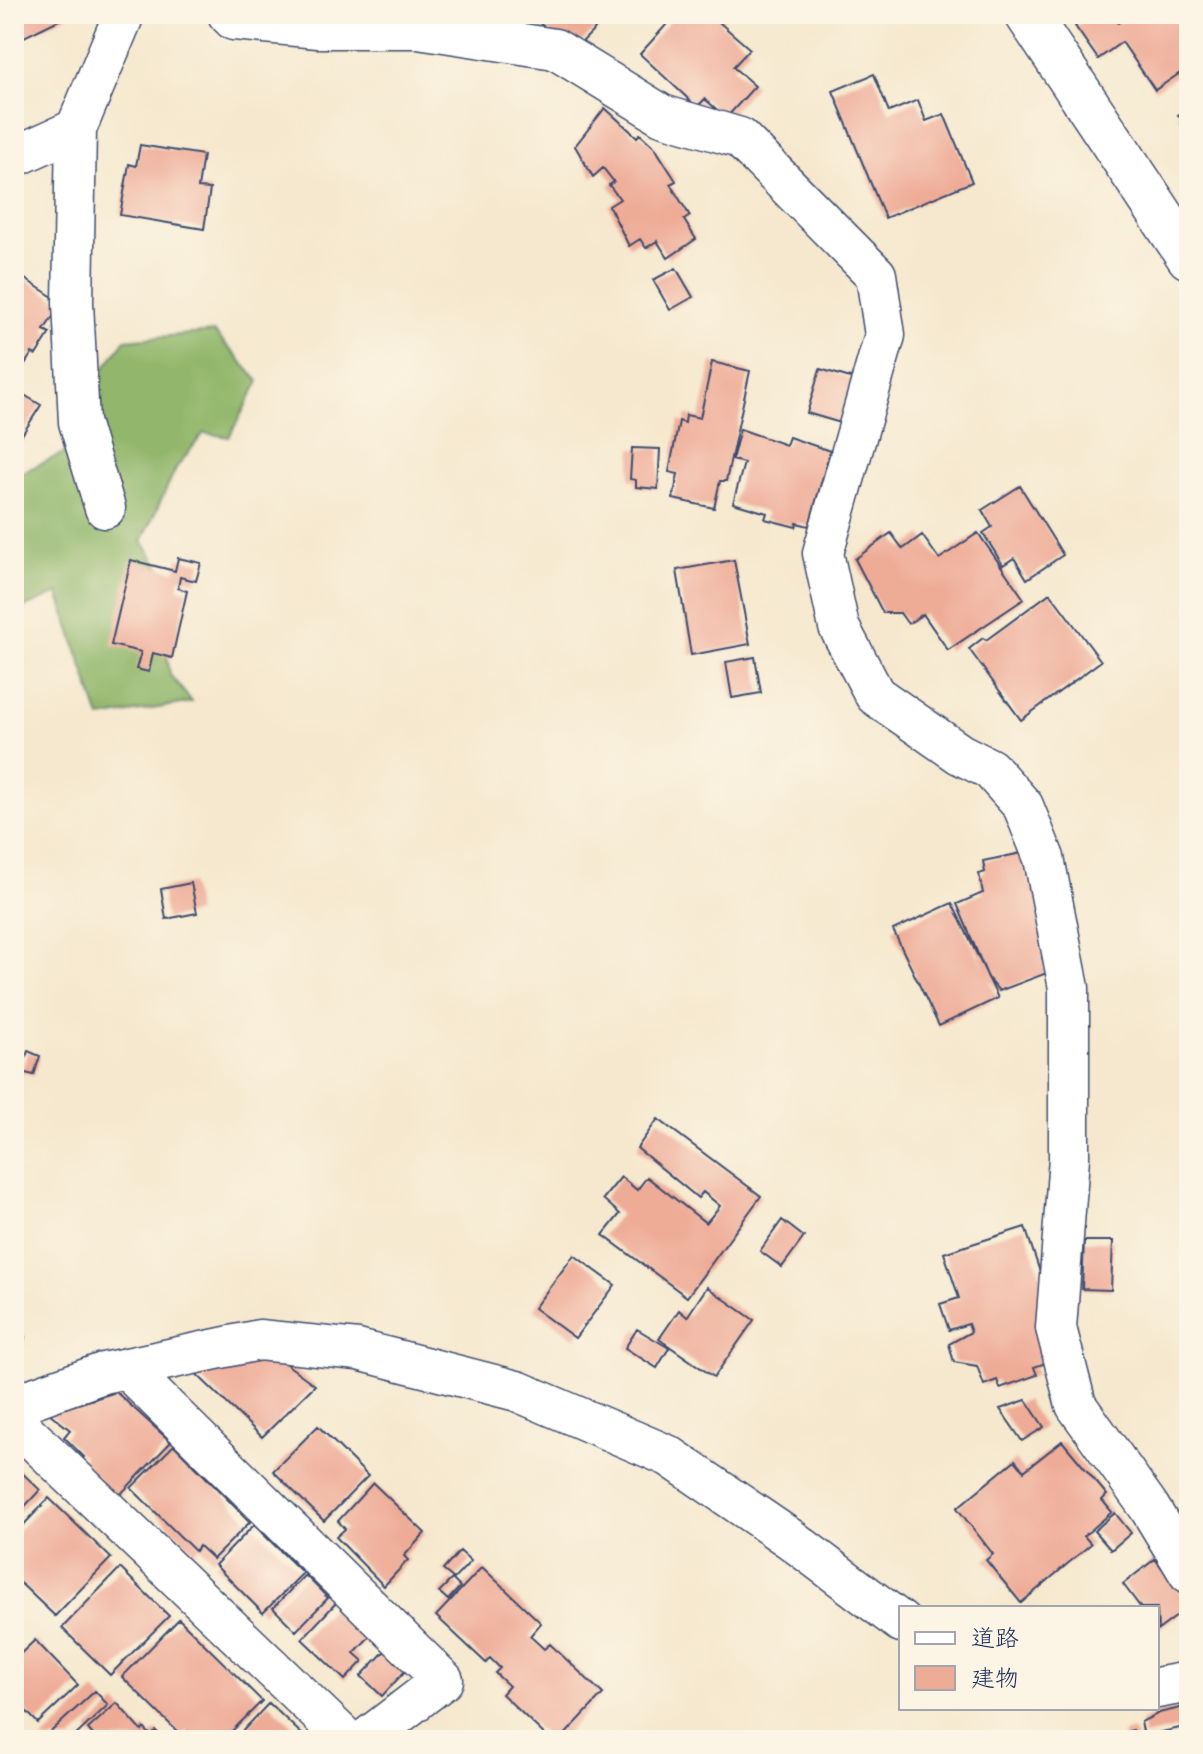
<svg xmlns="http://www.w3.org/2000/svg" width="1203" height="1754" font-family="'Comic Neue','Klee One',sans-serif">
	<rect width="100%" height="100%" fill="#fcf5e5"/>
	<filter id="ink" filterUnits="userSpaceOnUse"><feTurbulence type="fractalNoise" baseFrequency=".0125" numOctaves="2"/><feDisplacementMap in="SourceGraphic" scale="16" xChannelSelector="R" yChannelSelector="G"/><feConvolveMatrix kernelMatrix="1 2 1 2 8 2 1 2 1" color-interpolation-filters="sRGB"/></filter>
	<filter id="wash" filterUnits="userSpaceOnUse"><feTurbulence type="fractalNoise" baseFrequency=".006" numOctaves="4" result="noise"/><feDisplacementMap in="SourceGraphic" scale="32" xChannelSelector="R" yChannelSelector="G"/><feGaussianBlur stdDeviation="1.8" result="paint"/><feColorMatrix in="noise" values="0 0 0 0 0 0 0 0 0 0 0 0 0 0 0 0 0 1.4 0 .05"/><feComposite in="paint" operator="in"/></filter>
	<g filter="url(#wash)">
		<rect width="100%" height="100%" fill="#f5e8ce"/>
		<!-- forest -->
		<path fill="#92b76c" stroke="#567365" stroke-width="2" d="M 214,332 L 259,381 L 229,437 L 204,433 L 176,468 L 142,541 L 180,597 L 160,611 L 170,675 L 192,702 L 100,718 L 58,593 L 14,612 L 14,482 L 21,473 L 92,440 L 85,394 L 125,340 Z"/>
		<g id="blocks">
			<!-- building -->
			<path fill="#eeab96" d="M 14,14 L 71,14 L 14,42 Z
				M 531,14 L 610,14 L 570,54 Z
				M 676,14 L 729,14 L 720,23 L 750,49 L 733,67 L 755,86 L 726,118 L 705,99 L 697,107 L 640,54 Z
				M 1092,14 L 1112,14 L 1118,23 L 1132,14 L 1179,14 L 1189,28 L 1189,67 L 1155,90 L 1122,42 L 1098,59 L 1075,26 Z
				M 874,74 L 889,112 L 918,100 L 926,121 L 944,114 L 972,182 L 885,218 L 833,91 Z
				M 1189,107 L 1189,130 L 1178,115 Z
				M 605,108 L 637,137 L 640,134 L 655,148 L 676,181 L 670,184 L 690,216 L 684,220 L 696,239 L 668,258 L 657,241 L 646,248 L 640,239 L 629,246 L 609,206 L 620,199 L 609,185 L 614,182 L 603,168 L 593,177 L 575,146 Z
				M 140,145 L 203,155 L 198,188 L 210,189 L 204,229 L 120,215 L 129,164 L 136,166 Z
				M 676,268 L 693,297 L 670,310 L 653,280 Z
				M 19,275 L 62,303 L 44,330 L 50,333 L 36,355 L 32,353 L 14,381 L 14,283 Z
				M 712,362 L 750,371 L 726,481 L 720,481 L 714,508 L 673,499 L 678,474 L 669,472 L 679,421 L 685,423 L 686,415 L 700,418 Z
				M 820,369 L 857,380 L 844,424 L 807,413 Z
				M 14,389 L 41,405 L 20,438 L 14,435 Z
				M 740,429 L 786,445 L 789,437 L 830,451 L 809,526 L 797,523 L 796,527 L 765,519 L 767,513 L 733,503 L 744,463 L 732,460 Z
				M 632,448 L 660,449 L 658,489 L 636,487 L 636,480 L 630,479 Z
				M 1020,486 L 1063,555 L 1027,579 L 1014,558 L 1003,565 L 983,533 L 992,527 L 982,510 Z
				M 891,533 L 903,549 L 922,535 L 939,559 L 978,533 L 1024,599 L 948,650 L 923,614 L 908,624 L 900,613 L 883,613 L 855,559 Z
				M 178,558 L 201,563 L 196,581 L 180,577 L 178,588 L 187,591 L 172,658 L 153,653 L 149,672 L 136,669 L 141,652 L 111,645 L 131,560 L 175,571 Z
				M 734,560 L 750,644 L 691,655 L 677,570 Z
				M 1050,593 L 1101,661 L 1021,720 L 969,649 L 983,638 L 986,640 Z
				M 755,657 L 761,693 L 732,698 L 726,662 Z
				M 1022,853 L 1029,886 L 1037,884 L 1049,956 L 1042,957 L 1047,973 L 999,991 L 988,978 L 957,904 L 983,893 L 979,874 L 985,872 L 983,861 Z
				M 191,883 L 197,913 L 166,919 L 161,889 Z
				M 952,903 L 998,998 L 939,1026 L 893,930 Z
				M 28,1051 L 40,1056 L 34,1075 L 21,1072 Z
				M 658,1119 L 761,1196 L 687,1297 L 603,1235 L 620,1214 L 603,1199 L 621,1177 L 637,1190 L 647,1177 L 706,1223 L 720,1206 L 703,1192 L 698,1198 L 637,1148 Z
				M 782,1220 L 804,1237 L 782,1267 L 760,1251 Z
				M 1025,1227 L 1051,1305 L 1060,1358 L 1034,1367 L 1037,1375 L 1000,1388 L 997,1380 L 984,1385 L 977,1366 L 954,1362 L 949,1344 L 971,1332 L 968,1324 L 949,1330 L 940,1304 L 959,1298 L 944,1253 Z
				M 1084,1241 L 1113,1241 L 1111,1290 L 1082,1289 Z
				M 574,1255 L 615,1285 L 575,1338 L 534,1308 Z
				M 707,1287 L 754,1320 L 714,1377 L 659,1339 L 679,1310 L 687,1317 Z
				M 637,1329 L 669,1348 L 657,1368 L 625,1348 Z
				M 14,1334 L 25,1336 L 15,1380 L 14,1380 Z
				M 274,1355 L 315,1385 L 262,1437 L 189,1367 Z
				M 116,1392 L 171,1442 L 113,1502 L 82,1459 L 84,1457 L 64,1437 L 70,1430 L 49,1413 Z
				M 1026,1400 L 1044,1427 L 1022,1441 L 1000,1409 Z
				M 318,1426 L 368,1476 L 324,1521 L 273,1471 Z
				M 1062,1441 L 1107,1495 L 1102,1500 L 1112,1512 L 1084,1536 L 1091,1544 L 1021,1603 L 986,1560 L 993,1554 L 957,1508 L 1015,1460 L 1024,1471 Z
				M 174,1445 L 250,1522 L 213,1559 L 199,1546 L 195,1551 L 131,1488 Z
				M 14,1465 L 40,1490 L 14,1518 Z
				M 373,1483 L 425,1533 L 404,1556 L 408,1560 L 384,1586 L 336,1537 L 345,1529 L 338,1521 Z
				M 49,1498 L 111,1558 L 55,1616 L 14,1577 L 14,1535 Z
				M 1115,1513 L 1131,1533 L 1111,1550 L 1094,1531 Z
				M 254,1525 L 303,1573 L 263,1613 L 215,1565 Z
				M 460,1551 L 471,1561 L 454,1579 L 443,1570 Z
				M 1155,1559 L 1189,1603 L 1189,1607 L 1158,1630 L 1157,1608 L 1141,1608 L 1123,1584 Z
				M 482,1567 L 541,1623 L 530,1636 L 544,1649 L 550,1644 L 603,1694 L 560,1740 L 550,1740 L 502,1694 L 509,1686 L 495,1673 L 500,1668 L 490,1658 L 486,1663 L 436,1616 Z
				M 120,1568 L 169,1616 L 110,1675 L 62,1628 Z
				M 305,1575 L 328,1598 L 296,1631 L 273,1608 Z
				M 452,1579 L 460,1587 L 448,1600 L 439,1592 Z
				M 336,1603 L 371,1635 L 354,1653 L 363,1661 L 345,1680 L 302,1639 Z
				M 179,1619 L 262,1701 L 223,1740 L 197,1740 L 188,1731 L 182,1736 L 122,1677 Z
				M 35,1640 L 78,1685 L 38,1723 L 18,1703 L 25,1697 L 14,1684 L 14,1660 Z
				M 385,1651 L 406,1670 L 382,1696 L 361,1676 Z
				M 95,1691 L 108,1705 L 71,1740 L 42,1740 Z
				M 117,1703 L 142,1731 L 144,1728 L 151,1736 L 156,1731 L 164,1740 L 97,1740 L 88,1729 Z
				M 269,1703 L 308,1740 L 234,1740 Z
				M 1189,1706 L 1189,1726 L 1144,1736 L 1141,1722 L 1159,1713 Z
				M 1133,1730 L 1137,1740 L 1125,1740 L 1123,1733 Z"/>
		</g>
	</g>
	<g filter="url(#ink)">
		<use href="#blocks" fill-opacity="0" stroke="#3c4b6f" stroke-width="2"/>
		<g fill="none" stroke-linecap="round" stroke-linejoin="round">
			<!-- minor casing -->
			<g stroke="#3c4b6f" stroke-width="43">
				<path id="minor" d="M 228,14 L 234,20 L 318,28 L 418,28 L 555,49 L 662,115 L 740,138 L 876,275 L 885,335 L 823,553 L 839,627 L 875,695 L 960,754 L 990,769 L 1023,806 L 1044,858 L 1069,988 L 1069,1158 L 1056,1328 L 1076,1405 L 1149,1507 L 1189,1573
					M 76,129 L 73,303 L 79,422 L 105,508
					M 14,157 L 76,129 L 124,14
					M 126,1368 L 443,1680 L 365,1740
					M 14,1405 L 103,1373 L 259,1340 L 358,1350 L 517,1391 L 669,1456 L 792,1540 L 901,1622
					M 14,1421 L 347,1740
					M 1157,1688 L 1189,1682"/>
			</g>
			<!-- tertiary casing -->
			<g stroke="#3c4b6f" stroke-width="47">
				<path id="tertiary" d="M 1027,14 L 1189,257"/>
			</g>
			<!-- minor -->
			<use href="#minor" stroke="#fff" stroke-width="40"/>
			<!-- tertiary -->
			<use href="#tertiary" stroke="#fff" stroke-width="44"/>
		</g>
	</g>
	<!-- margin -->
	<rect width="1203" height="1754" fill="none" stroke="#fcf5e5" stroke-width="48"/>
	<!-- legend -->
	<rect x="899" y="1606" width="260" height="104" fill="#fcf5e5" stroke="#a2a6af" stroke-width="2"/>
	<rect x="915" y="1632" width="40" height="12" fill="#ffffff" stroke="#a2a6af" stroke-width="2"/>
	<text x="971" y="1646" font-size="24" fill="#1b2f5e">道路</text>
	<rect x="915" y="1666" width="40" height="24" fill="#eeab96" stroke="#a2a6af" stroke-width="2"/>
	<text x="971" y="1686" font-size="24" fill="#1b2f5e">建物</text>
</svg>
